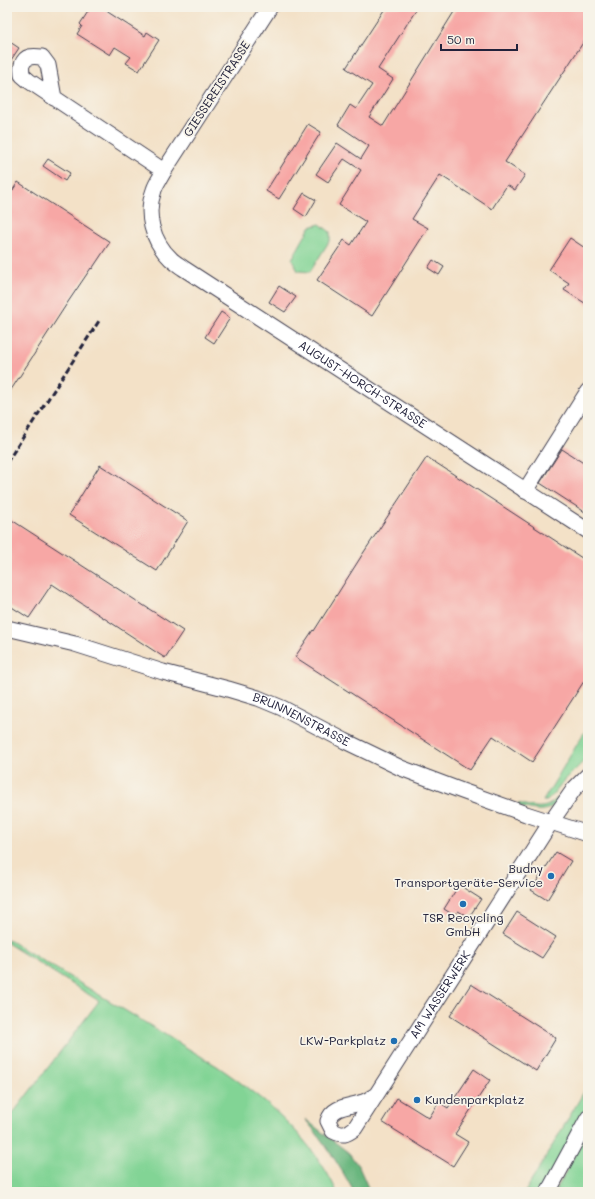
<svg xmlns="http://www.w3.org/2000/svg" width="595" height="1199" font-family="Mali,sans-serif">
	<rect width="100%" height="100%" fill="#f7f3e8"/>
	<filter id="ink" filterUnits="userSpaceOnUse"><feTurbulence type="fractalNoise" baseFrequency=".025" numOctaves="2"/><feDisplacementMap in="SourceGraphic" scale="8" xChannelSelector="R" yChannelSelector="G"/><feConvolveMatrix kernelMatrix="1 2 1 2 8 2 1 2 1" color-interpolation-filters="sRGB"/></filter>
	<filter id="wash" filterUnits="userSpaceOnUse"><feTurbulence type="fractalNoise" baseFrequency=".012" numOctaves="4" result="noise"/><feDisplacementMap in="SourceGraphic" scale="16" xChannelSelector="R" yChannelSelector="G"/><feGaussianBlur stdDeviation="0.9" result="paint"/><feColorMatrix in="noise" values="0 0 0 0 0 0 0 0 0 0 0 0 0 0 0 0 0 1.4 0 .05"/><feComposite in="paint" operator="in"/></filter>
	<g filter="url(#wash)">
		<rect width="100%" height="100%" fill="#f3e1c7"/>
		<!-- green -->
		<path fill="#82d495" stroke="#527b68" d="M 320,224 L 330,232 L 330,240 L 310,272 L 298,271 L 292,259 L 310,227 Z
			M 588,726 L 588,757 L 565,780 L 553,795 L 547,801 L 543,801 Z
			M 557,798 L 559,800 C 546,815 537,810 520,807 L 518,803 C 533,807 545,812 557,798 Z
			M 7,939 L 217,1066 C 265,1099 312,1137 337,1192 L 7,1192 L 7,1121 L 99,1001 L 7,943 Z
			M 588,1085 L 588,1108 L 543,1192 L 525,1192 Z
			M 588,1130 L 588,1192 L 555,1192 Z"/>
		<!-- forest -->
		<path fill="#69b67e" stroke="#466c5c" d="M 305,1119 L 349,1153 L 359,1167 L 370,1192 L 354,1192 C 340,1166 324,1142 305,1119 Z"/>
		<g id="blocks">
			<!-- building -->
			<path fill="#f7a7a5" d="M 91,7 L 100,7 L 145,36 L 147,32 L 159,40 L 139,71 L 126,63 L 131,57 L 115,47 L 110,55 L 77,34 L 82,26 L 80,24 Z
				M 386,7 L 418,7 L 378,69 L 393,79 L 369,117 L 383,126 L 457,7 L 588,7 L 588,35 L 505,162 L 525,175 L 515,190 L 507,185 L 492,209 L 440,175 L 412,219 L 428,228 L 372,316 L 317,280 L 344,240 L 351,245 L 366,222 L 339,205 L 361,170 L 344,159 L 328,182 L 316,174 L 337,143 L 361,159 L 369,146 L 338,125 L 350,105 L 356,109 L 372,85 L 346,68 Z
				M 7,40 L 19,48 L 7,66 Z
				M 308,124 L 321,132 L 279,199 L 266,191 Z
				M 48,159 L 70,173 L 65,181 L 43,166 Z
				M 18,182 L 110,242 L 92,269 L 91,268 L 68,302 L 7,396 L 7,199 Z
				M 304,193 L 316,200 L 306,217 L 294,209 Z
				M 570,238 L 588,250 L 588,305 L 564,290 L 569,283 L 549,270 Z
				M 433,260 L 444,267 L 439,275 L 428,268 Z
				M 279,286 L 296,297 L 285,312 L 269,302 Z
				M 221,312 L 230,318 L 214,343 L 205,337 Z
				M 562,449 L 588,466 L 588,514 L 540,483 Z
				M 427,457 L 588,562 L 588,675 L 532,762 L 493,736 L 470,770 L 295,657 L 313,630 L 314,631 L 364,552 Z
				M 100,465 L 188,521 L 157,571 L 69,515 Z
				M 7,517 L 183,631 L 165,658 L 52,584 L 29,618 L 7,604 Z
				M 556,852 L 571,861 L 547,900 L 531,890 Z
				M 459,885 L 481,899 L 469,917 L 458,911 L 455,916 L 444,909 Z
				M 517,912 L 556,937 L 542,958 L 503,934 Z
				M 471,984 L 556,1038 L 536,1071 L 450,1016 Z
				M 474,1069 L 490,1080 L 455,1134 L 468,1142 L 453,1166 L 382,1122 L 397,1098 L 429,1118 L 439,1102 L 448,1108 Z"/>
		</g>
	</g>
	<g filter="url(#ink)">
		<use href="#blocks" fill-opacity="0" stroke="#413f50" stroke-width="1"/>
		<g fill="none" stroke-linecap="round" stroke-linejoin="round">
			<!-- minor casing -->
			<g stroke="#413f50" stroke-width="17">
				<g id="minor">
					<path id="s1" d="M 270,7 L 164,171 C 161,177 156,183 154,190 C 145,214 152,241 171,259 C 174,262 179,265 183,268 L 588,531"/>
					<path d="M 54,98 L 48,65 L 42,57 C 34,56 25,55 22,65 C 21,67 22,72 22,75 L 29,81 L 164,171"/>
					<path d="M 525,491 L 588,391"/>
					<path id="s2" d="M 7,628 L 75,644 L 163,672 L 228,689 L 258,698 L 282,708 L 345,741 L 401,768 L 462,791 L 526,814 L 588,834"/>
					<path id="s3" d="M 374,1096 C 371,1098 367,1101 363,1102 C 350,1107 333,1105 328,1121 L 333,1131 C 343,1136 346,1135 355,1128 L 551,822 L 574,789 L 588,775"/>
					<path d="M 548,1192 L 588,1118"/>
				</g>
			</g>
			<!-- minor -->
			<use href="#minor" stroke="#fff" stroke-width="15"/>
			<!-- rail -->
			<path stroke="#22223b" stroke-width="3" stroke-dasharray="6 3" stroke-linecap="butt" d="M 7,462 L 99,321"/>
		</g>
	</g>
	<!-- markers -->
	<g fill="#1f6fb2" stroke="#f7f3e8" stroke-width="1.5">
		<circle cx="551" cy="876" r="4"/>
		<circle cx="463" cy="904" r="4"/>
		<circle cx="394" cy="1041" r="4"/>
		<circle cx="417" cy="1100" r="4"/>
	</g>
	<g text-anchor="middle" stroke-width="3.5" stroke-linejoin="round" paint-order="stroke">
		<!-- street labels -->
		<g font-size="12" fill="#22223b" stroke="#f7f3e8">
			<text transform="translate(217 89) rotate(-57)" y="4">GIESSEREISTRASSE</text>
			<text dy="4" stroke="none"><textPath href="#s1" startOffset="521">AUGUST-HORCH-STRASSE</textPath></text>
			<text dy="4" stroke="none"><textPath href="#s2" startOffset="309">BRUNNENSTRASSE</textPath></text>
			<text dy="4" stroke="none"><textPath href="#s3" startOffset="248">AM WASSERWERK</textPath></text>
		</g>
		<!-- poi labels -->
		<g font-size="12" fill="#22223b" stroke="#f7f3e8" text-anchor="end">
			<text x="543" y="873">Budny<tspan x="543" dy="14">Transportgeräte-Service</tspan></text>
			<text x="463" y="922" text-anchor="middle">TSR Recycling<tspan x="463" dy="14">GmbH</tspan></text>
			<text x="386" y="1045">LKW-Parkplatz</text>
			<text x="425" y="1104" text-anchor="start">Kundenparkplatz</text>
		</g>
	</g>
	<!-- margin -->
	<rect width="595" height="1199" fill="none" stroke="#f7f3e8" stroke-width="24"/>
	<!-- scale -->
	<path d="M441 44v6h76v-6" fill="none" stroke="#22223b" stroke-width="2"/>
	<text x="447" y="44" font-size="12" fill="#22223b" stroke="#f7f3e8" stroke-width="3" paint-order="stroke">50 m</text>
</svg>
